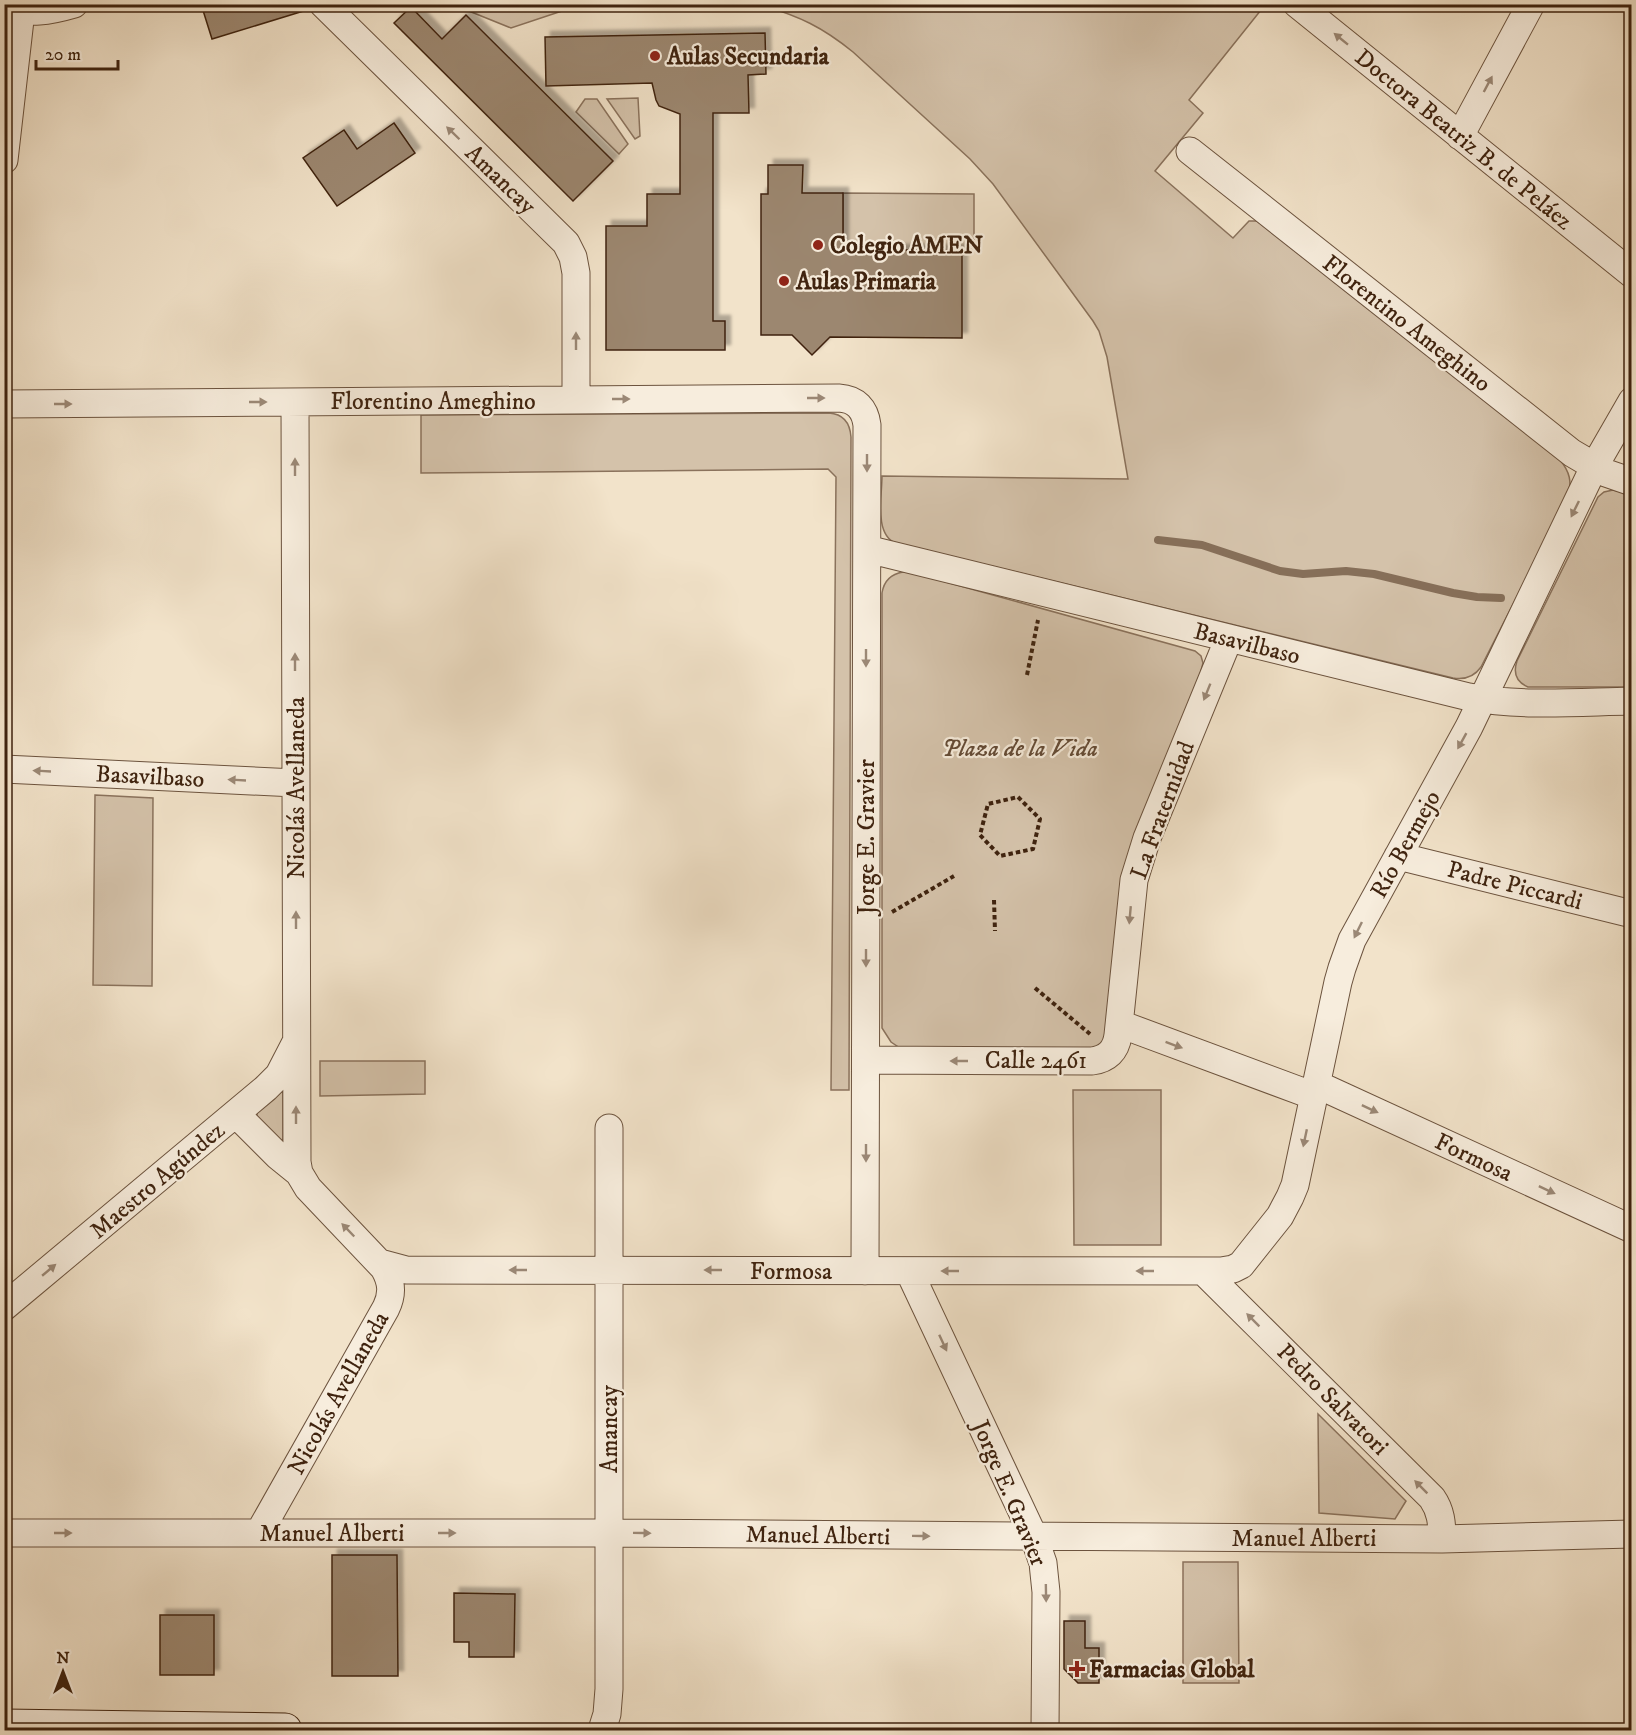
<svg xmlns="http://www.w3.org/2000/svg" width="1636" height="1735" font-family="'IM FELL DW Pica',serif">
	<defs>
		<filter id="shadow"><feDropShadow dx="5.5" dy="-5.5" stdDeviation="1.5" flood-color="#0004"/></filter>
	</defs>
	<rect width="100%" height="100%" fill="#f2e3ca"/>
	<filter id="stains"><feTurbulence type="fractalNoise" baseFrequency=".00333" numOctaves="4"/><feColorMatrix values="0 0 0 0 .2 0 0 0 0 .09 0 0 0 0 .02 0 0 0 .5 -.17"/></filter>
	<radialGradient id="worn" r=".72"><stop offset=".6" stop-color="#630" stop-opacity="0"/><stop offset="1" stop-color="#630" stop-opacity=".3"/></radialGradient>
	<!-- green -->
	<path fill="#d4c2aa" stroke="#8a725c" stroke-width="1.5" d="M 1249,4 L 1261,10 L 1189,100 L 1203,113 L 1155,171 L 1233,238 L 1249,221 L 1257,221 L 1560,460 C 1570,472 1572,482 1568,496 L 1481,667 C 1474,677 1465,680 1453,678 L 896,543 C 874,535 882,496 882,476 L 1128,479 L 1107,357 L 1099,331 L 1093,321 L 993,184 L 970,159 L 853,52 C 821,26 800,17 762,5 Z
		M 454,5 L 580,5 L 511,28 Z
		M 638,98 L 640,136 L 635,139 L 607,99 Z
		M 585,99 L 597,99 L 628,144 L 619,154 L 576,112 Z
		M 843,193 L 974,194 L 974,250 L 843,250 Z
		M 829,413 C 843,414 850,423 851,437 L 849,1090 L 831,1090 L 836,477 L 828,469 L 421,473 L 421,415 Z
		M 1613,490 L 1631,494 L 1631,687 L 1528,687 C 1516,682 1513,673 1517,661 L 1598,497 L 1604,492 Z
		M 903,572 L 910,572 L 1195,651 L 1201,656 L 1203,663 L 1108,1035 L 1098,1048 L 900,1048 L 891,1042 L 882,1028 L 882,593 C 884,580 891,574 903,572 Z
		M 95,795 L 153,798 L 152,986 L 93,985 Z
		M 320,1061 L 425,1061 L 425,1094 L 320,1096 Z
		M 1073,1090 L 1161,1090 L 1161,1245 L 1074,1245 Z
		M 281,1091 L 283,1093 L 283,1139 L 280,1142 L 257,1118 L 257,1112 Z
		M 1318,1414 L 1406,1501 L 1395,1519 L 1319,1513 Z
		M 1183,1562 L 1238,1562 L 1239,1683 L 1183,1683 Z"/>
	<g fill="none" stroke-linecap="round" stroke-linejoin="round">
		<!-- stream -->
		<path stroke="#866f59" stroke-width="8" d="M 1158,540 L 1202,545 L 1280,571 L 1303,574 L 1346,571 L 1374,574 L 1453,593 L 1477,597 L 1501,598"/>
	</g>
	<!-- building -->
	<path fill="#9c8770" stroke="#3f230f" stroke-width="1.5" filter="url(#shadow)" d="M 201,4 L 306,4 L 307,10 L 212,39 Z
		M 411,7 L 442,39 L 466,15 L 613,161 L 573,201 L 394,23 Z
		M 765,33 L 766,74 L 748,75 L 749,113 L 713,113 L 713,321 L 725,321 L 725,350 L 606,350 L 606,226 L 647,226 L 647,194 L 680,194 L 680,114 L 659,106 L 656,100 L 652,83 L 546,86 L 545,37 Z
		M 394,123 L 415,153 L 337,206 L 303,158 L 344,130 L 357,149 Z
		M 768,165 L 803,165 L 802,193 L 843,193 L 843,250 L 962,250 L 962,338 L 830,337 L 812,355 L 792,335 L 761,335 L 761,194 L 768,194 Z
		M 332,1555 L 397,1555 L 398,1676 L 332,1676 Z
		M 454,1593 L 515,1594 L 514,1657 L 469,1657 L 469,1642 L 454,1642 Z
		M 160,1615 L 214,1615 L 214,1675 L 160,1675 Z
		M 1064,1621 L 1085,1621 L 1085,1648 L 1099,1648 L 1099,1683 L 1078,1683 L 1064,1669 Z"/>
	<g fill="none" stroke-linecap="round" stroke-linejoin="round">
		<!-- street casing -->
		<g stroke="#6c533e" stroke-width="29">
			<path id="street" d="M 323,4 L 566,243 L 573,257 L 576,273 L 576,400
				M 1297,4 L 1632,274
				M 4,6 C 29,15 50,11 74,4
				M 1460,136 L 1531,4
				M 1190,151 L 1572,453 L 1606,473 L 1632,482
				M 4,160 L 21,11
				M 4,404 L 839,398 C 856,399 865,409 867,425 L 865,1271
				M 867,549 L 1469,697 C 1522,707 1578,702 1632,701
				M 4,769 L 295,783
				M 1398,856 L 1632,914
				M 1120,1024 L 1314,1096
				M 866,1060 L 1092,1061 C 1107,1059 1116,1051 1118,1035 L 1134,880 L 1147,838 L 1229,638
				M 1316,1084 L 1632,1229
				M 236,1114 L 278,1156 L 299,1173
				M 380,1263 L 406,1270 L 1221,1271 L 1233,1269 L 1241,1265 L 1280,1216 L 1290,1197 L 1295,1185 L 1338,982 L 1342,968 L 1352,940 L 1469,727 L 1594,467 L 1632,401
				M 909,1271 L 1034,1537 L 1043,1563 L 1046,1592 L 1045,1730
				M 1203,1271 L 1432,1498 C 1441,1511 1442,1523 1442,1539
				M 4,1307 L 266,1088 L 279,1075 L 295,1044
				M 4,1533 L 609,1533 L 1442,1539 L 1632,1534
				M 259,1533 L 386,1308 C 393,1294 392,1282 384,1268 L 308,1188 L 299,1173 L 297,1162 L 295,402
				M 602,1730 L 607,1714 L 609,1689 L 609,1128"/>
		</g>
		<!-- secondary casing -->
		<g stroke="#3f230f" stroke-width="35">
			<path id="secondary" d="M 4,1726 L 285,1730"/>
		</g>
		<!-- path -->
		<path stroke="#3f230f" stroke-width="4" stroke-dasharray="4.5 3" stroke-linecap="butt" d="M 1027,675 L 1038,620
			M 1018,797 L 1040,819 L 1033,849 L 1000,856 L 980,835 L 988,804 Z
			M 994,900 L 995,931
			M 892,912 L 954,876
			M 1035,988 L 1090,1034"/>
		<!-- street -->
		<use href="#street" stroke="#f7eddd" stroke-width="27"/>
		<!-- secondary -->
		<use href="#secondary" stroke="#f7eddd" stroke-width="33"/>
	</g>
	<!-- one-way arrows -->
	<defs><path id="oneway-solid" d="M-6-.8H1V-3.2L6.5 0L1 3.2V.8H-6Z" transform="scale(1.5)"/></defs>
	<g fill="#9b8876">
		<use href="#oneway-solid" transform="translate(1341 39) rotate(-141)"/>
		<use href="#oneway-solid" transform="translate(1488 84) rotate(-62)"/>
		<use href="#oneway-solid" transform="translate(453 133) rotate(-136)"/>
		<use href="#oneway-solid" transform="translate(576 341) rotate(-90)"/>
		<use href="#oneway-solid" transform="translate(816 398)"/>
		<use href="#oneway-solid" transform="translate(621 399)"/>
		<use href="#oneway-solid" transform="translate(258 402)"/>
		<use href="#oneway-solid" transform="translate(63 404)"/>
		<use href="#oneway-solid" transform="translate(867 463) rotate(90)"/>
		<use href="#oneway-solid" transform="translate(295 467) rotate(-90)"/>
		<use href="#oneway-solid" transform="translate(1575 509) rotate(116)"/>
		<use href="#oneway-solid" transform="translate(866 658) rotate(90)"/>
		<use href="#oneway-solid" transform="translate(295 662) rotate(-90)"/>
		<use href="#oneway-solid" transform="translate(1207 692) rotate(112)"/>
		<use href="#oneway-solid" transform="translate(1462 741) rotate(119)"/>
		<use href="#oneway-solid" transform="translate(42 771) rotate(-177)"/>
		<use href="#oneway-solid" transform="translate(237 780) rotate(-177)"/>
		<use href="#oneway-solid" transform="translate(1130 915) rotate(95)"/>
		<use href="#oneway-solid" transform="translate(296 920) rotate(-90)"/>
		<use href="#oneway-solid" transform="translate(1358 930) rotate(116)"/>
		<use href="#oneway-solid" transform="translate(866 958) rotate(90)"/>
		<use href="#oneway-solid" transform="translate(1174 1045) rotate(20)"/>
		<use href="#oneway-solid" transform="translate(959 1061) rotate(-180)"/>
		<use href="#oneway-solid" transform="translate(1370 1109) rotate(25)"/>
		<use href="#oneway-solid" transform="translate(296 1115) rotate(-90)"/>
		<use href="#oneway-solid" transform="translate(1305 1138) rotate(102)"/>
		<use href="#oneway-solid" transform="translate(866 1153) rotate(90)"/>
		<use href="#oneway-solid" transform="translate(1547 1190) rotate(25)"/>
		<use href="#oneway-solid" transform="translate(348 1230) rotate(-134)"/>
		<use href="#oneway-solid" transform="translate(49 1270) rotate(-40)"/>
		<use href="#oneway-solid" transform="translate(518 1270) rotate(180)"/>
		<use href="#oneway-solid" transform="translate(713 1270) rotate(-180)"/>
		<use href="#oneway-solid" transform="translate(950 1271) rotate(-180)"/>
		<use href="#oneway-solid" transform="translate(1145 1271) rotate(180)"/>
		<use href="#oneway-solid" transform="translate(1253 1320) rotate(-135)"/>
		<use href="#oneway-solid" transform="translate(943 1343) rotate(65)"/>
		<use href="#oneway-solid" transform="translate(1421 1487) rotate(-135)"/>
		<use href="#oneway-solid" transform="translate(63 1533)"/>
		<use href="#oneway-solid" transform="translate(447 1533)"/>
		<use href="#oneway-solid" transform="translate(642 1533) rotate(1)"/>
		<use href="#oneway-solid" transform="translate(921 1536) rotate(1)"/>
		<use href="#oneway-solid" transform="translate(1046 1593) rotate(89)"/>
	</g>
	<!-- markers -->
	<g fill="#8f2418" stroke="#f7eddd" stroke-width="2">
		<circle cx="655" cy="56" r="6"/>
		<circle cx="818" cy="245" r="6"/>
		<circle cx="784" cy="281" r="6"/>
		<path d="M1074 1660h6v6h6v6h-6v6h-6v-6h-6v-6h6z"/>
	</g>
	<g text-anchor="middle" stroke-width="4.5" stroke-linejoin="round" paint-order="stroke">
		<!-- poi labels -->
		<g font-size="24" font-weight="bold" fill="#3f230f" stroke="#f7eddd" text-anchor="start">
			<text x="667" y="64">Aulas Secundaria</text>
			<text x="830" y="253">Colegio AMEN</text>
			<text x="796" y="289">Aulas Primaria</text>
			<text x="1089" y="1677">Farmacias Global</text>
		</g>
		<!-- street labels -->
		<g font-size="24" fill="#3f230f" stroke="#f7eddd">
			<text transform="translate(1464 139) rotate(39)" y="8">Doctora Beatriz B. de Peláez</text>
			<text transform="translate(501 179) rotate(44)" y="8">Amancay</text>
			<text transform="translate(1407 323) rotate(38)" y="8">Florentino Ameghino</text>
			<text x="433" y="409">Florentino Ameghino</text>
			<text transform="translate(1247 643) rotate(14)" y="8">Basavilbaso</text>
			<text transform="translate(150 776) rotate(3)" y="8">Basavilbaso</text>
			<text transform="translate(296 788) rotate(-90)" y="8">Nicolás Avellaneda</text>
			<text transform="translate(1162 810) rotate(-70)" y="8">La Fraternidad</text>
			<text transform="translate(866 837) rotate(-90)" y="8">Jorge E. Gravier</text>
			<text transform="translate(1405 844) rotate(-61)" y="8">Río Bermejo</text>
			<text transform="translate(1515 885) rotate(14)" y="8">Padre Piccardi</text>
			<text x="1036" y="1068">Calle 2461</text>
			<text transform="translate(1474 1157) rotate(25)" y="8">Formosa</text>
			<text transform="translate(157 1180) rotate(-40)" y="8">Maestro Agúndez</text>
			<text x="791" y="1279">Formosa</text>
			<text transform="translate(338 1393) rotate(-61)" y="8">Nicolás Avellaneda</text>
			<text transform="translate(1333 1399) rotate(45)" y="8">Pedro Salvatori</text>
			<text transform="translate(609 1429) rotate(-90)" y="8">Amancay</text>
			<text transform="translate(1010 1493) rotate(67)" y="8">Jorge E. Gravier</text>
			<text x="332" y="1541">Manuel Alberti</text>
			<text transform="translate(818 1535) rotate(1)" y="8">Manuel Alberti</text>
			<text x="1304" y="1546">Manuel Alberti</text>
		</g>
		<!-- park labels -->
		<g font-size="24" font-style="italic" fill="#644b36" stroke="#f7eddd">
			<text x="1020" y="756">Plaza de la Vida</text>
		</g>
	</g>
	<!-- margin -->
	<rect width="1636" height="1735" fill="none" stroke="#f2e3ca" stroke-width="24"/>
	<rect x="6" y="6" width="1624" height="1723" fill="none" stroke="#3f230f" stroke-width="3"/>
	<rect x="12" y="12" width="1612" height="1711" fill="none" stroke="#3f230f" stroke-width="1.5"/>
	<!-- north arrow -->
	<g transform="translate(63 1672)" stroke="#f7eddd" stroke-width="4.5" paint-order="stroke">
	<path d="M0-4.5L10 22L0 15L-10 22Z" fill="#3f230f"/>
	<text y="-9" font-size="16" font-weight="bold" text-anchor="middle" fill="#3f230f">N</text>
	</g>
	<!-- scale -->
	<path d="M36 60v9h82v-9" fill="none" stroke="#3f230f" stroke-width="3"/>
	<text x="45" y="60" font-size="18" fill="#3f230f" stroke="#f7eddd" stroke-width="4.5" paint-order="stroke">20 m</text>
	<rect width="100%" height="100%" filter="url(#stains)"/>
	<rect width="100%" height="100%" fill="url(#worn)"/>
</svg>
